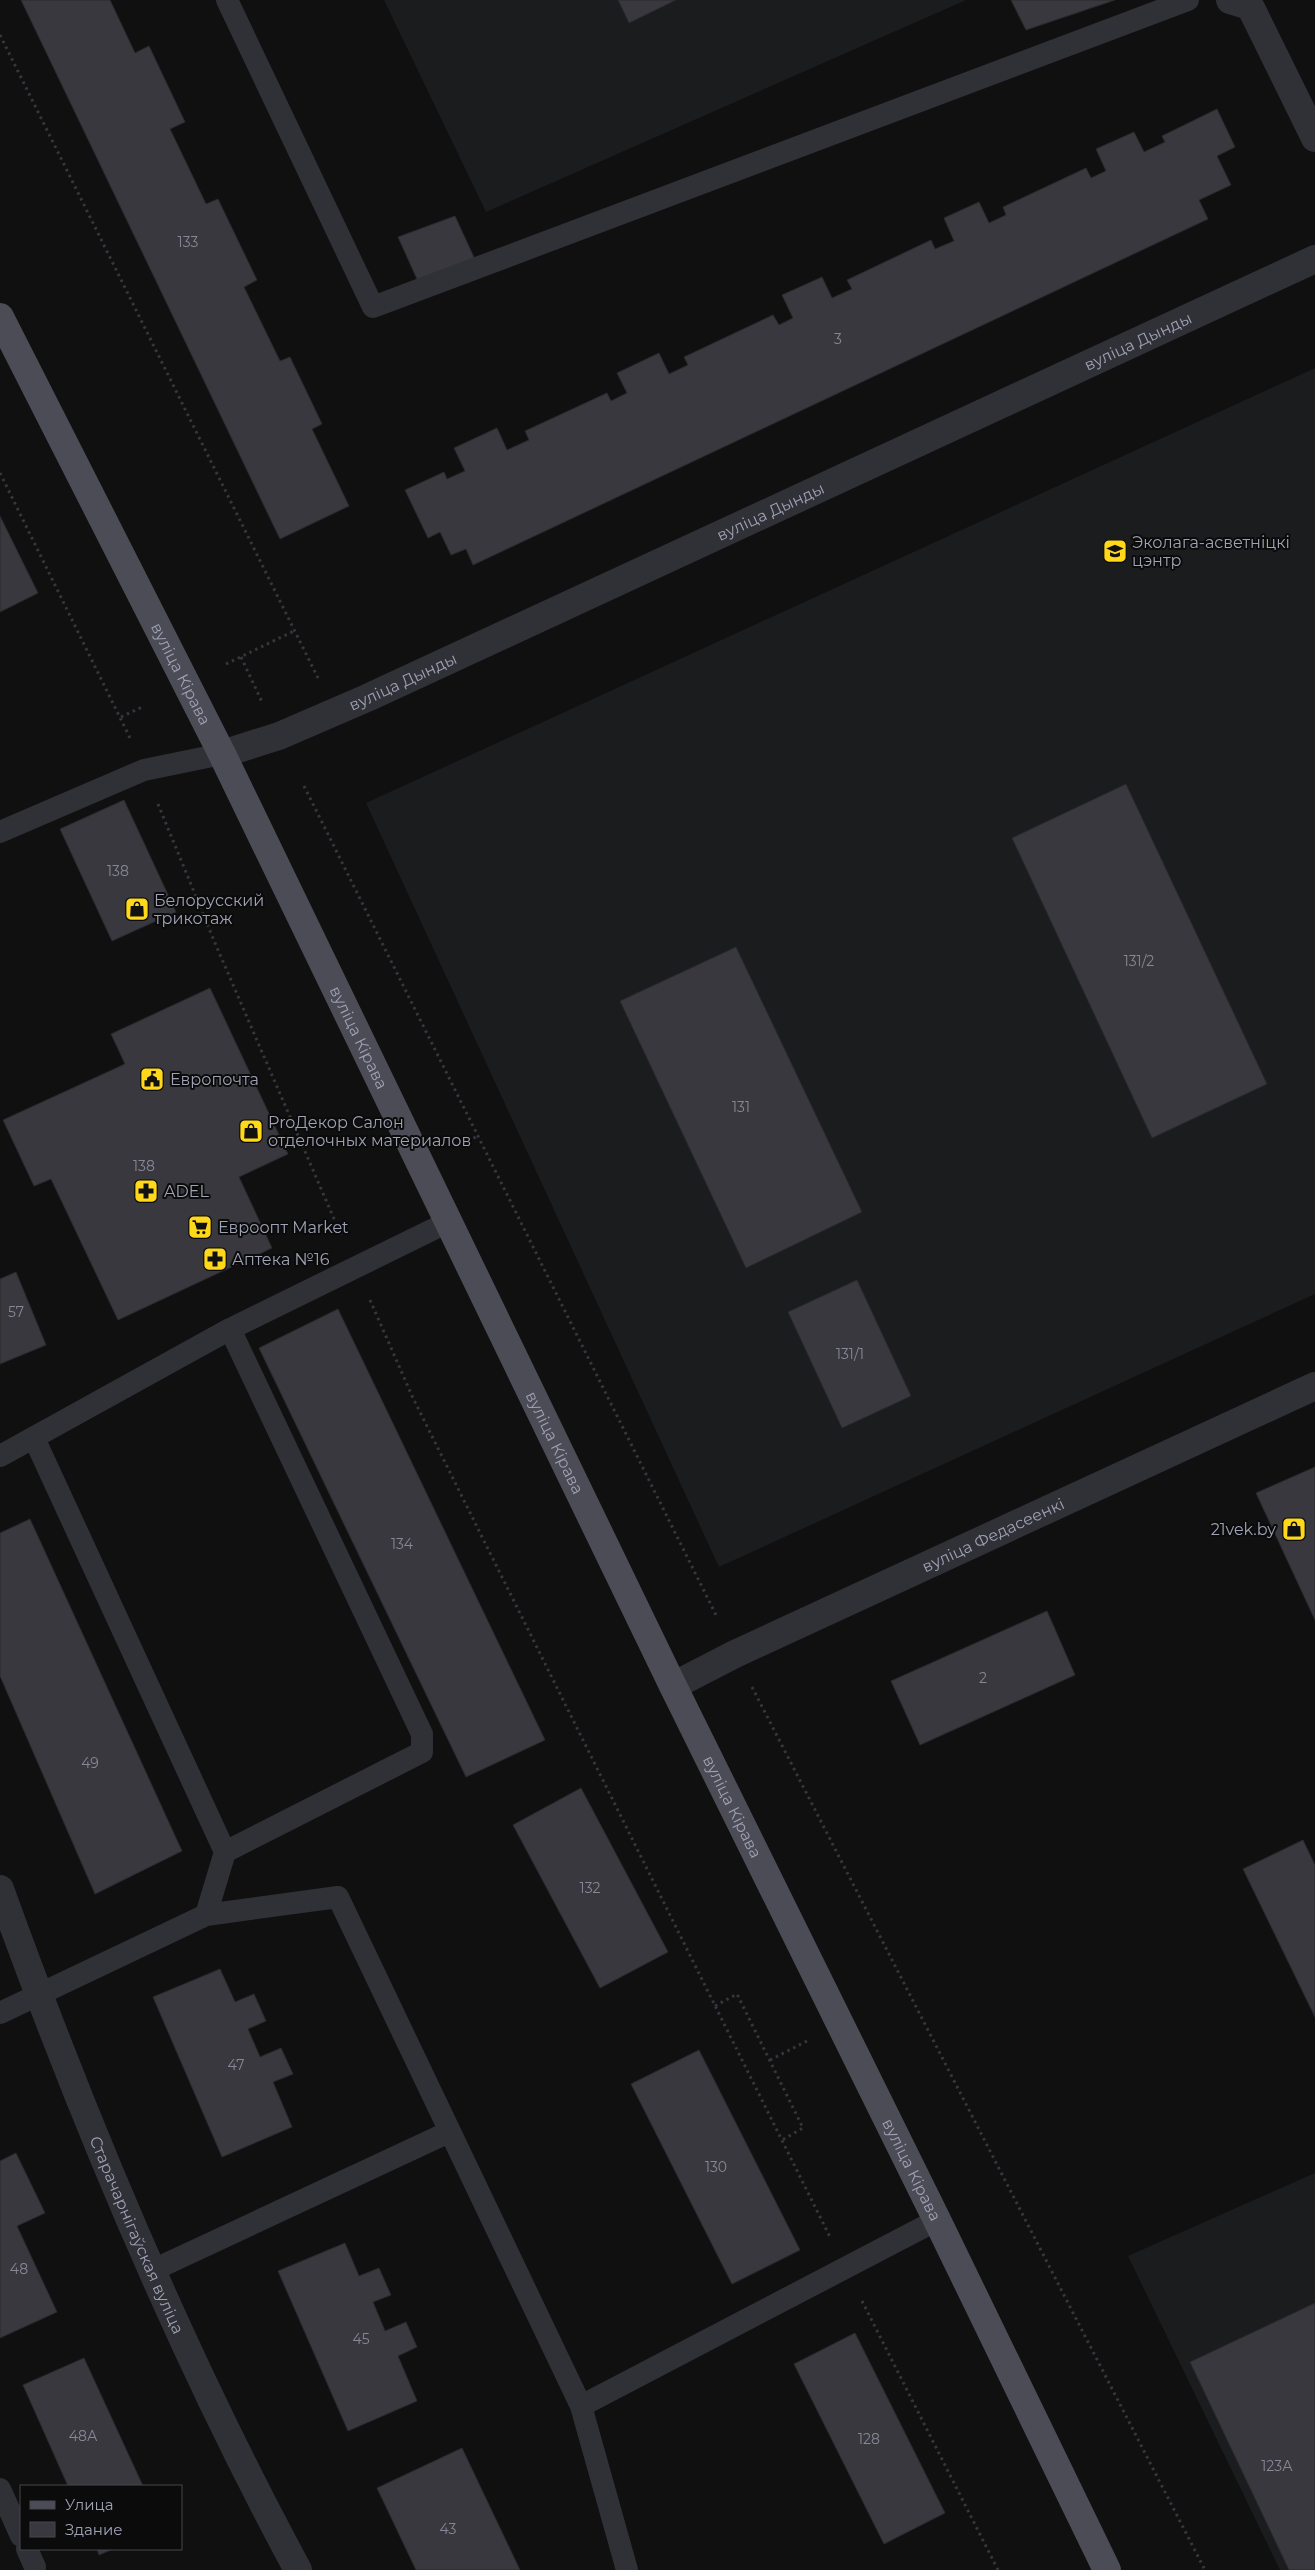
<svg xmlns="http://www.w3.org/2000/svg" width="1315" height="2570" font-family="Montserrat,sans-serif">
	<rect width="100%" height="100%" fill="#101011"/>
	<!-- built -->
	<path fill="#1b1c1e" d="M 384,0 L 966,0 L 486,212 Z
		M 1315,368 L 1315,1294 L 719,1567 L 366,803 Z
		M 1315,2173 L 1315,2570 L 1280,2570 L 1128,2256 Z"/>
	<!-- building -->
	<path fill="#39383e" stroke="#2a292d" d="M 21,0 L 110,0 L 135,53 L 149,46 L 185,122 L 170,129 L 206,204 L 218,199 L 257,280 L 244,287 L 280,361 L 290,357 L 322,424 L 312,429 L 349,506 L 280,539 Z
		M 618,0 L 676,0 L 629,23 Z
		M 1011,0 L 1115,0 L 1026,30 Z
		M 1217,109 L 1235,147 L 1217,156 L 1231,185 L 1199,200 L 1208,219 L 473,565 L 466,549 L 451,555 L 440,532 L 428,538 L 405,490 L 444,472 L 447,479 L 465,471 L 454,448 L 497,428 L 507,450 L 529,440 L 525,431 L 607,393 L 611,401 L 627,393 L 617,373 L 659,353 L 669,374 L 688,365 L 684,357 L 773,315 L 779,325 L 793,318 L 782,295 L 822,277 L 832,298 L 852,289 L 847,280 L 931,240 L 935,249 L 954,241 L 944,218 L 979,202 L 989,223 L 1006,215 L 1003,207 L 1086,168 L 1091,178 L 1106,171 L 1096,149 L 1134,132 L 1144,152 L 1165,142 L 1162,136 Z
		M 455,216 L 478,266 L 421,288 L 398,237 Z
		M 0,516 L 38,593 L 0,612 Z
		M 1126,784 L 1267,1084 L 1152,1138 L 1012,838 Z
		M 124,800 L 176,912 L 112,941 L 60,829 Z
		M 736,947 L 862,1212 L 746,1268 L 620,1001 Z
		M 210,988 L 288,1154 L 239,1177 L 272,1248 L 118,1320 L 51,1179 L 34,1186 L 3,1120 L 125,1064 L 111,1034 Z
		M 16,1272 L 46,1345 L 0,1364 L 0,1279 Z
		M 857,1280 L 911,1396 L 842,1428 L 788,1312 Z
		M 338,1309 L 545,1740 L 466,1777 L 259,1348 Z
		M 1315,1467 L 1315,1620 L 1256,1493 Z
		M 30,1519 L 182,1851 L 95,1894 L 0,1676 L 0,1533 Z
		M 1047,1611 L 1075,1675 L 920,1745 L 891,1681 Z
		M 581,1788 L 668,1952 L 600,1988 L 513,1825 Z
		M 1303,1840 L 1315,1865 L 1315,2017 L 1243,1869 Z
		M 220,1969 L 235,2002 L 254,1994 L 266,2021 L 248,2029 L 260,2057 L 281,2048 L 293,2074 L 273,2082 L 292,2127 L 222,2157 L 153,1997 Z
		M 699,2050 L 800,2250 L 732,2284 L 631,2084 Z
		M 16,2153 L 45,2213 L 17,2226 L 57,2312 L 0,2338 L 0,2161 Z
		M 345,2243 L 359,2276 L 379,2268 L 391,2295 L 373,2302 L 385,2331 L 406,2322 L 417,2347 L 398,2356 L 417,2401 L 348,2431 L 278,2271 Z
		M 1315,2303 L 1315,2570 L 1289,2570 L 1190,2362 Z
		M 855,2333 L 945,2513 L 884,2544 L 794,2364 Z
		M 84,2358 L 143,2486 L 68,2486 L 23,2385 Z
		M 462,2448 L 520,2570 L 416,2570 L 377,2488 Z
		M 97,2549 L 113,2549 L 99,2555 Z"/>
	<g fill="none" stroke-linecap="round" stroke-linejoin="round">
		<!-- path -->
		<path stroke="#36373e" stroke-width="3" stroke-dasharray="2.5 4" stroke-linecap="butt" d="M 0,35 L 318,678
			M 0,473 L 130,738
			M 241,657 L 262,702
			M 226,664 L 294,631
			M 121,717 L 142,707
			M 304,786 L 716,1615
			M 158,804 L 215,943 L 341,1235
			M 456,1147 L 478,1136
			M 370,1300 L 413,1398 L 830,2237
			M 752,1687 L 1205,2570
			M 715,2006 L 737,1994 L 803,2128 L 782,2140
			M 770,2060 L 807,2041
			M 862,2301 L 998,2570"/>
		<!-- service -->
		<path stroke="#303037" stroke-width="22" d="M 227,0 L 373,307 L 1188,0
			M 0,832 L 144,770 L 222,754
			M 34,1438 L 225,1852 L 422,1752 L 422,1734 L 230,1329
			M 0,1456 L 230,1329 L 448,1222
			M 206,1915 L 338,1897 L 581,2406 L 627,2570
			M 0,2013 L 206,1915 L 225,1852
			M 151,2271 L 449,2132
			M 581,2406 L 937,2220
			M 0,2489 L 21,2536
			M 27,2549 L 35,2567"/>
		<!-- minor -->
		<g stroke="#303037" stroke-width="28">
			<path d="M 1230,0 L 1250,6 L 1315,138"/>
			<path id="s1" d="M 222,754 L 279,736 L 367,698 L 1315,259"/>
			<path id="s2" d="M 673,1686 L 735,1654 L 1315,1386"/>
			<path id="s3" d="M 0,1889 C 84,2122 180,2352 298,2570"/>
		</g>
		<!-- primary -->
		<path stroke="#4c4c56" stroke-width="28" id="s4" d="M 0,317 L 222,754 L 673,1686 L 937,2220 L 1107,2570"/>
	</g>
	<!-- icons -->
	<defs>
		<g id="school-square" transform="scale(1.25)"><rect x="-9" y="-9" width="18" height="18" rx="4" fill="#ffd81a" stroke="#0b0b0c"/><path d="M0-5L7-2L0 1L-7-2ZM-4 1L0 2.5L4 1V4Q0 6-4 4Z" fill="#111"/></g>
		<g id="shop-square" transform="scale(1.25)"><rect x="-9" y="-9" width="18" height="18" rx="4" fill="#ffd81a" stroke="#0b0b0c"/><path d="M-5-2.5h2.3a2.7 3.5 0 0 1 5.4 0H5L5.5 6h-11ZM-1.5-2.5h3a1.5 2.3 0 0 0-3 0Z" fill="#111"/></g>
		<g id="civic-square" transform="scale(1.25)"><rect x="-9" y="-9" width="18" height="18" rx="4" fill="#ffd81a" stroke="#0b0b0c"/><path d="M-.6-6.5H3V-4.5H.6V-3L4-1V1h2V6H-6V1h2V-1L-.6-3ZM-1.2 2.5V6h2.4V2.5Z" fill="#111"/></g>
		<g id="pharmacy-square" transform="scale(1.25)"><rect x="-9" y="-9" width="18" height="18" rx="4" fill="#ffd81a" stroke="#0b0b0c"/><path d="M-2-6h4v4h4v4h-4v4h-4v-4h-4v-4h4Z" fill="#111"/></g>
		<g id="supermarket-square" transform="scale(1.25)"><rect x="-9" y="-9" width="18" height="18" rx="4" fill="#ffd81a" stroke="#0b0b0c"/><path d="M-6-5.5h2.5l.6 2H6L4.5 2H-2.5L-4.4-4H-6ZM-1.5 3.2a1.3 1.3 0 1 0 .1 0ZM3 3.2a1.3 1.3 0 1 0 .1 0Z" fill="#111"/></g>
	</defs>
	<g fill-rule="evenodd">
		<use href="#school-square" x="1115" y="551"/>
		<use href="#shop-square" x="137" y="909"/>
		<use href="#civic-square" x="152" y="1079"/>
		<use href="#shop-square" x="251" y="1131"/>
		<use href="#pharmacy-square" x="146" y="1191"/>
		<use href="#supermarket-square" x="200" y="1227"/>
		<use href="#pharmacy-square" x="215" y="1259"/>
		<use href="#shop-square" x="1294" y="1529"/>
	</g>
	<g text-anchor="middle" stroke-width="4" stroke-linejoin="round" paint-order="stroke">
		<!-- number labels -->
		<g font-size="14" fill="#868896">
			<text x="188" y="247">133</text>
			<text x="838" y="344">3</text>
			<text x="118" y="876">138</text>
			<text x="1139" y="966">131/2</text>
			<text x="741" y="1112">131</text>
			<text x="144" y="1171">138</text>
			<text x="16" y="1317">57</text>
			<text x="850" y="1359">131/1</text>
			<text x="402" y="1549">134</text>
			<text x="983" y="1683">2</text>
			<text x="90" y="1768">49</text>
			<text x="590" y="1893">132</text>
			<text x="236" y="2070">47</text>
			<text x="716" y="2172">130</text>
			<text x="19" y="2274">48</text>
			<text x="361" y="2344">45</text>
			<text x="83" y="2441">48А</text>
			<text x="869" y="2444">128</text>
			<text x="1277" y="2471">123А</text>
			<text x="448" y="2534">43</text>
		</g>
		<!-- street labels -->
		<g font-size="16" fill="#9fa2b4" stroke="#0b0b0c">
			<text dy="6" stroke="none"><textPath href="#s1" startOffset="1005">вуліца Дынды</textPath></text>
			<text dy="6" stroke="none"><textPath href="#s1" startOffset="600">вуліца Дынды</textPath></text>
			<text dy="6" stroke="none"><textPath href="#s4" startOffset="400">вуліца Кірава</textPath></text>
			<text dy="6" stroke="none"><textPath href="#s1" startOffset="195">вуліца Дынды</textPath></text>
			<text dy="6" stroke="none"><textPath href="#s4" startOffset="805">вуліца Кірава</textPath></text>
			<text dy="6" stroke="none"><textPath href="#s4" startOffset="1255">вуліца Кірава</textPath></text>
			<text dy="6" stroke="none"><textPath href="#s2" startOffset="354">вуліца Федасеенкі</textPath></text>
			<text dy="6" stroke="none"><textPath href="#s4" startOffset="1660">вуліца Кірава</textPath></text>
			<text dy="6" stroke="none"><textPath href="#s4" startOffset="2065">вуліца Кірава</textPath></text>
			<text dy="6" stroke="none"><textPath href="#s3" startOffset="372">Старачарнігаўская вуліца</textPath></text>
		</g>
		<!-- poi labels -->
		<g font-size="16" fill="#9fa2b4" stroke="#0b0b0c" text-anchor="start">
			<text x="1132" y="548">Эколага-асветніцкі<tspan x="1132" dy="18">цэнтр</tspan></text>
			<text x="154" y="906">Белорусский<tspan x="154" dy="18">трикотаж</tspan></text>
			<text x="170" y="1085">Европочта</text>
			<text x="268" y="1128">ProДекор Салон<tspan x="268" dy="18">отделочных материалов</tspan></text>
			<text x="164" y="1197">ADEL</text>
			<text x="218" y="1233">Евроопт Market</text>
			<text x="232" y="1265">Аптека №16</text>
			<text x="1276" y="1535" text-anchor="end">21vek.by</text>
		</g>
	</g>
	<!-- legend -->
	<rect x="20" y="2485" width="162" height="65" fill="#0b0b0c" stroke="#46474f"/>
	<rect x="30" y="2501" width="25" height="8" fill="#4c4c56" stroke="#46474f"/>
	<text x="65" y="2510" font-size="15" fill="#9fa2b4">Улица</text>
	<rect x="30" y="2522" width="25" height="15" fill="#39383e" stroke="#46474f"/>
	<text x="65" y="2535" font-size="15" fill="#9fa2b4">Здание</text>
</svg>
